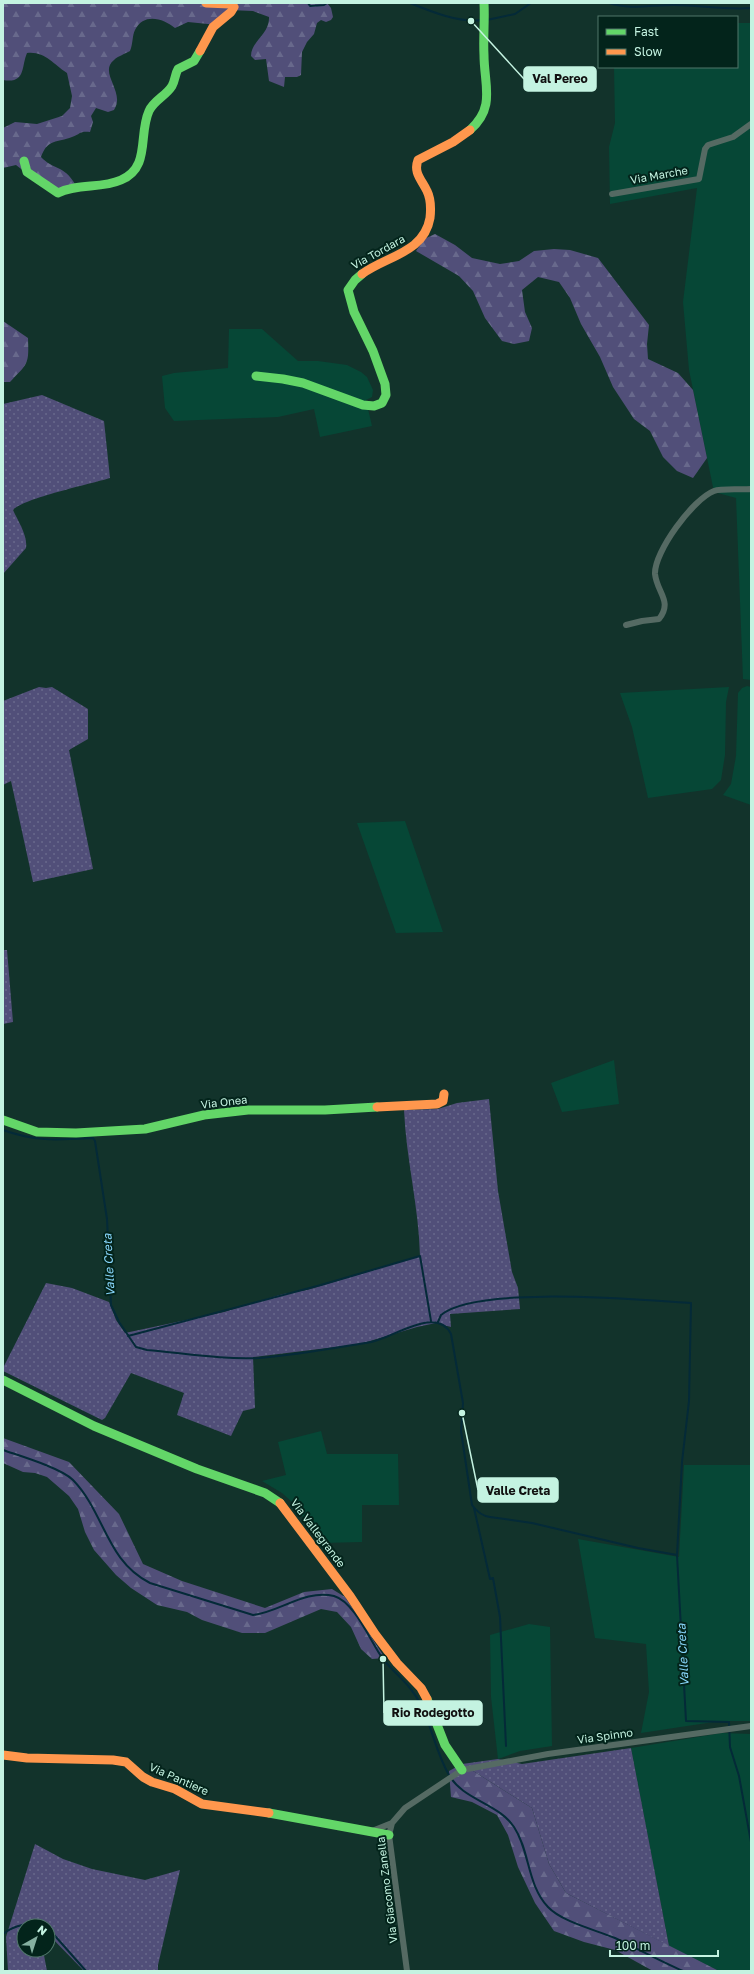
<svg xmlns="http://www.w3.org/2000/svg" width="754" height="1974" font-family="'Golos Text',sans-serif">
	<defs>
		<pattern id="grass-dots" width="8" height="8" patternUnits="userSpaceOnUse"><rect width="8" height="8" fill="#514f79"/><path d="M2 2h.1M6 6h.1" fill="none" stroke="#68698c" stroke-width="1.8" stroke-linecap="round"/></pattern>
		<pattern id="forest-firs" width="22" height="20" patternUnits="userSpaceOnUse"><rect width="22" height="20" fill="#514f79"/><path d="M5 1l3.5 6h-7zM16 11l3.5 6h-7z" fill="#68698c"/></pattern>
	</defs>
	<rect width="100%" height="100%" fill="#12332b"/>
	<!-- built -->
	<path fill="#064736" d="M 737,23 L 751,23 L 751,680 L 743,679 L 736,498 L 714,492 L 689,370 L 683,302 L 697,188 L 610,204 L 609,147 L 615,123 L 614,67 L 737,67 Z
		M 229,329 L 262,329 L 298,361 L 318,361 L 347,365 L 361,372 L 367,377 L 373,390 L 372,397 L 366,400 L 372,426 L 320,437 L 314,409 L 278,417 L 174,421 L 165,408 L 162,376 L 174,373 L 228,368 Z
		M 747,686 L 751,687 L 751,805 L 723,795 L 731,784 L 736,756 L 738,693 L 742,688 Z
		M 729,687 L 726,702 L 725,755 L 721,780 L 712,789 L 648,798 L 632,727 L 620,693 Z
		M 405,821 L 443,932 L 396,933 L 357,823 Z
		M 614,1060 L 619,1104 L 562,1112 L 551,1083 Z
		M 321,1431 L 327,1454 L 398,1454 L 399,1505 L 362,1505 L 362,1542 L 322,1543 L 291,1501 L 282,1493 L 262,1481 L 286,1475 L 278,1442 Z
		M 684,1465 L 751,1465 L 751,1721 L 720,1721 L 641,1733 L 649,1692 L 646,1644 L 595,1638 L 578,1539 L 679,1557 Z
		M 529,1624 L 550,1627 L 552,1746 L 520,1751 L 498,1759 L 491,1697 L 490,1635 Z
		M 722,1733 L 751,1734 L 751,1971 L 719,1971 L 669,1946 L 631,1748 Z"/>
	<!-- grass -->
	<path fill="url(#grass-dots)" d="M 42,395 L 104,421 L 110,478 C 91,484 24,498 13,510 C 18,521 28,536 26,548 L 3,574 L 3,404 Z
		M 39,687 L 46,688 L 52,687 L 88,709 L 88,739 L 69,750 L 93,869 L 33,882 L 11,781 L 3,785 L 3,701 Z
		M 3,950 L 7,950 L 13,1022 L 3,1024 Z
		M 489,1099 L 498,1191 L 512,1272 L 518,1288 L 520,1309 L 450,1314 L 451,1327 L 436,1323 L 417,1327 L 360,1344 L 253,1357 L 255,1408 L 243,1411 L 231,1436 L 177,1415 L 184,1393 L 131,1373 L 105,1418 L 102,1420 L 3,1371 L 3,1368 L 46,1283 L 72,1288 L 109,1302 L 116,1320 L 125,1333 L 224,1312 L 283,1294 L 307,1290 L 420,1256 C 419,1207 406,1159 404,1110 L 438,1109 L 457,1103 Z
		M 631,1748 L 669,1946 L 566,1893 L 549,1864 L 532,1808 L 462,1764 L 498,1759 L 522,1764 Z
		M 35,1844 L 63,1859 L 92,1869 L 145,1880 L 180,1870 L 158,1965 L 158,1971 L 84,1971 L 48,1934 L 48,1926 L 24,1926 L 24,1950 L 43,1950 L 47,1971 L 8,1971 L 6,1937 Z"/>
	<!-- forest -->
	<path fill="url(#forest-firs)" d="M 3,3 L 327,3 L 331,8 L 333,17 L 331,20 L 326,22 L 321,20 L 317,23 L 314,34 L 307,42 L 302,52 L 301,75 L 297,77 L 285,77 L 284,87 L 269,81 L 266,59 L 255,60 L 251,56 C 251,41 270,34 269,17 L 253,11 L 229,10 L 218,25 L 188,22 L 175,28 C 164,19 144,12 135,30 C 132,36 133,44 130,51 C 125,54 118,56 114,60 C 98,73 126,92 114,110 L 108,112 L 96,108 L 91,116 L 93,122 L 90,132 C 79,131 81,134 72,137 C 57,143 48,138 41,157 C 53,170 64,165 75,184 L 73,192 L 52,193 L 16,165 L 3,168 L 3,128 L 15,122 L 37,124 L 62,116 L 70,108 L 72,96 L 67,73 C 53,64 45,51 27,53 C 21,67 26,84 3,80 Z
		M 435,234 L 455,245 L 472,258 L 500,264 L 519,261 L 534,251 L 554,249 L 570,250 L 598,258 L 649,325 L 647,344 L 648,359 L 678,373 L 693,390 L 707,458 L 693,478 L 677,471 L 663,457 L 650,431 L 634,419 L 613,387 L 600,357 L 581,324 L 570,298 L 559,282 L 538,277 L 522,290 L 525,312 L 532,328 L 529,341 L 514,344 L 502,341 L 485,318 L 473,291 L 459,276 L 416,251 L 424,239 Z
		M 3,321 L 28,338 C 29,365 28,363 10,382 L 3,382 Z
		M 3,1438 L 69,1462 L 119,1514 L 143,1564 L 182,1581 L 265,1608 L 304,1592 L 332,1589 L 345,1597 L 385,1658 L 372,1659 L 361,1649 L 351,1627 L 337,1612 L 321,1609 L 265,1633 L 242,1633 L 202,1620 L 187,1612 L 157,1605 L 131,1588 L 116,1575 L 94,1550 L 85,1532 L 78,1509 L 69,1496 L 47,1477 L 35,1473 L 23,1472 L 3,1463 Z
		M 462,1764 L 532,1808 L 549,1864 L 566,1893 L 719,1971 L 653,1971 L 615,1950 L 584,1942 L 554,1931 L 535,1903 L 518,1867 L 508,1835 L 497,1815 L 472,1802 L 451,1797 L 449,1771 Z"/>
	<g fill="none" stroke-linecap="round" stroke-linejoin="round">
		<!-- stream -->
		<path stroke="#042a38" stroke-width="2" d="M 308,3 L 310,6 L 324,5 L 327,3
			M 410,3 C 432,12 459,23 482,20
			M 609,3 C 630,10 652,5 674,5 C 699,5 725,10 751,8
			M 487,20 L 515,14 L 531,3
			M 3,1130 C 36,1142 58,1140 93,1138 L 95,1141 L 107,1219 L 111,1305 L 119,1322 L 136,1347 L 147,1350 C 183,1353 223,1360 259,1358 C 297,1355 334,1348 371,1342 C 393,1338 437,1305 451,1334 L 463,1403 L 461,1431 L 472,1505 C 477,1512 482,1516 490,1517 L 532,1523 L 638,1548 L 677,1555
			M 438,1322 L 441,1315 C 476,1285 641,1300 691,1303 L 689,1401 L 682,1462 L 677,1555 L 686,1721 L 729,1722 L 730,1747 L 739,1776 L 751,1842
			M 128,1336 L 321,1285 L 420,1256 L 431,1321
			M 3,1450 C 20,1456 61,1468 73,1480 C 105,1513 106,1561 150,1583 L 253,1615 C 280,1612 305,1589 334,1596 C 355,1602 371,1643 383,1659 C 396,1675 412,1686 421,1705 C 432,1727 436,1753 449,1775 C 463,1800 498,1803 514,1827 C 530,1851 527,1885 548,1907 C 562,1922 596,1930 615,1938 C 638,1949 660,1961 683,1971
			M 474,1508 L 490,1579 L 493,1578 L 500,1617 L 506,1746
			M 48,1928 L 86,1971
			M 3,1934 C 14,1925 32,1921 45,1926"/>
		<!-- street -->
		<path stroke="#556a63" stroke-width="6" d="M 612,194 L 699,179 L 705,149 L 708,145 L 733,137 L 751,124
			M 626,625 L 642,621 L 659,619 C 673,601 657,593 655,574 C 654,552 693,499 714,491 C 722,488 741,490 751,489
			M 372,1831 L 392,1823
			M 407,1971 L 389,1835 L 392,1823 L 405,1808 L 462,1770 L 548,1754 L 751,1726"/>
		<!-- fast -->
		<path stroke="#63d668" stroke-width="9" d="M 470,130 C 496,107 484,85 484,55 C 483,38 485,21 484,3
			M 24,161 L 27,172 L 58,193 C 78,183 101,189 121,180 C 151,167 138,135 149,111 C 154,100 166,96 172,86 C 175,81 175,74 178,69 L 194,61 L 200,51
			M 256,376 L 283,379 L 303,383 L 363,405 L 374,406 L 382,403 L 386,395 L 385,384 L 373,351 L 354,312 L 348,290 L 355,280 L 362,274
			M 3,1120 L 37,1132 L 76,1133 L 145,1129 L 204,1115 L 248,1110 L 325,1110 L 377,1107
			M 3,1380 L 94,1426 L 197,1469 L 265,1493 L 280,1503
			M 427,1699 L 445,1745 L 462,1770
			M 269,1813 L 389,1835"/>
		<!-- slow -->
		<path stroke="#ff974d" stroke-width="9" d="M 200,51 L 213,27 L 231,12 L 234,7 L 230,4 L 206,3
			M 362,274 C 386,256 424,253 430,218 C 431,209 431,199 427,191 C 422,180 413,173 418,160 L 453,142 L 470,130
			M 377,1107 L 437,1104 L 443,1101 L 444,1094
			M 280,1503 L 350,1596 L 375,1634 L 397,1663 L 421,1688 L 427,1699
			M 3,1755 L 27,1758 L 113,1760 L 126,1762 L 143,1777 L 152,1782 L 175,1789 L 202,1804 L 269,1813"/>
	</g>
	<g text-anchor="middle" stroke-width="4" stroke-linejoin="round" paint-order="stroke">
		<!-- street labels -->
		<g font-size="11" fill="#c4f3e1" stroke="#03241b">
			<text transform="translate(659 175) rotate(-10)" y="4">Via Marche</text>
			<text transform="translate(378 252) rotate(-29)" y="4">Via Tordara</text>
			<text transform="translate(224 1102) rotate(-7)" y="4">Via Onea</text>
			<text transform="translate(318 1533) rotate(53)" y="4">Via Vallegrande</text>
			<text transform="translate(605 1736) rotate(-8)" y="4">Via Spinno</text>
			<text transform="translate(179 1779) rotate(24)" y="4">Via Pantiere</text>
			<text transform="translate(387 1890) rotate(-97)" y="4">Via Giacomo Zanella</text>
		</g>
		<!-- water labels -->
		<g font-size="12" font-style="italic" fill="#87d5fa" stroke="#03241b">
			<text transform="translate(109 1265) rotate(-93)" y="4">Valle Creta</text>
			<text transform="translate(683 1655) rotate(-93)" y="4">Valle Creta</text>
		</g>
	</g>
	<!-- callouts -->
	<path fill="none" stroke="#c4f3e1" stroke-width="1.5" d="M471 21L524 79M462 1413L478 1490M383 1659L384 1713"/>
	<g fill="#c4f3e1" stroke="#03241b" stroke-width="1.5">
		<circle cx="471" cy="21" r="4"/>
		<circle cx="462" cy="1413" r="4"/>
		<circle cx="383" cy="1659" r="4"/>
	</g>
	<g fill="#c4f3e1" stroke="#c4f3e1" stroke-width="1.5">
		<rect x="524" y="67" width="72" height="24" rx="4"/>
		<rect x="478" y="1478" width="80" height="24" rx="4"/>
		<rect x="384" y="1701" width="98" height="24" rx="4"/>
	</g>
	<g font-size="12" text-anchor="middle" font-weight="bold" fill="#111">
		<text x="560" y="83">Val Pereo</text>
		<text x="518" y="1495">Valle Creta</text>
		<text x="433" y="1717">Rio Rodegotto</text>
	</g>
	<!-- border -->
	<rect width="754" height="1974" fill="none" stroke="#c4f3e1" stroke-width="8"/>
	<!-- legend -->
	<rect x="598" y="16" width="140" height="52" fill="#03241b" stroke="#50776a"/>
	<rect x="606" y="29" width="20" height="6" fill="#63d668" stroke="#50776a"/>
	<text x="634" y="36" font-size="12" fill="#c4f3e1">Fast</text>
	<rect x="606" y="49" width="20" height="6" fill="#ff974d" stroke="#50776a"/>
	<text x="634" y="56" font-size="12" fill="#c4f3e1">Slow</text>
	<!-- north arrow -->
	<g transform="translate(36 1938) rotate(39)"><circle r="19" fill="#03241b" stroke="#50776a"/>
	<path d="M0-3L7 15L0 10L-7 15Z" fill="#86b0a1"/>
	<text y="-6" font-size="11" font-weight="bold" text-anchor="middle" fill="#c4f3e1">N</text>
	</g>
	<!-- scale -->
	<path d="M610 1950v6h108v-6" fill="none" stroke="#c4f3e1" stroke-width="2"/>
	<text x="616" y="1950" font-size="12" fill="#c4f3e1" stroke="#03241b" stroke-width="3" paint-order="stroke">100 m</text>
</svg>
